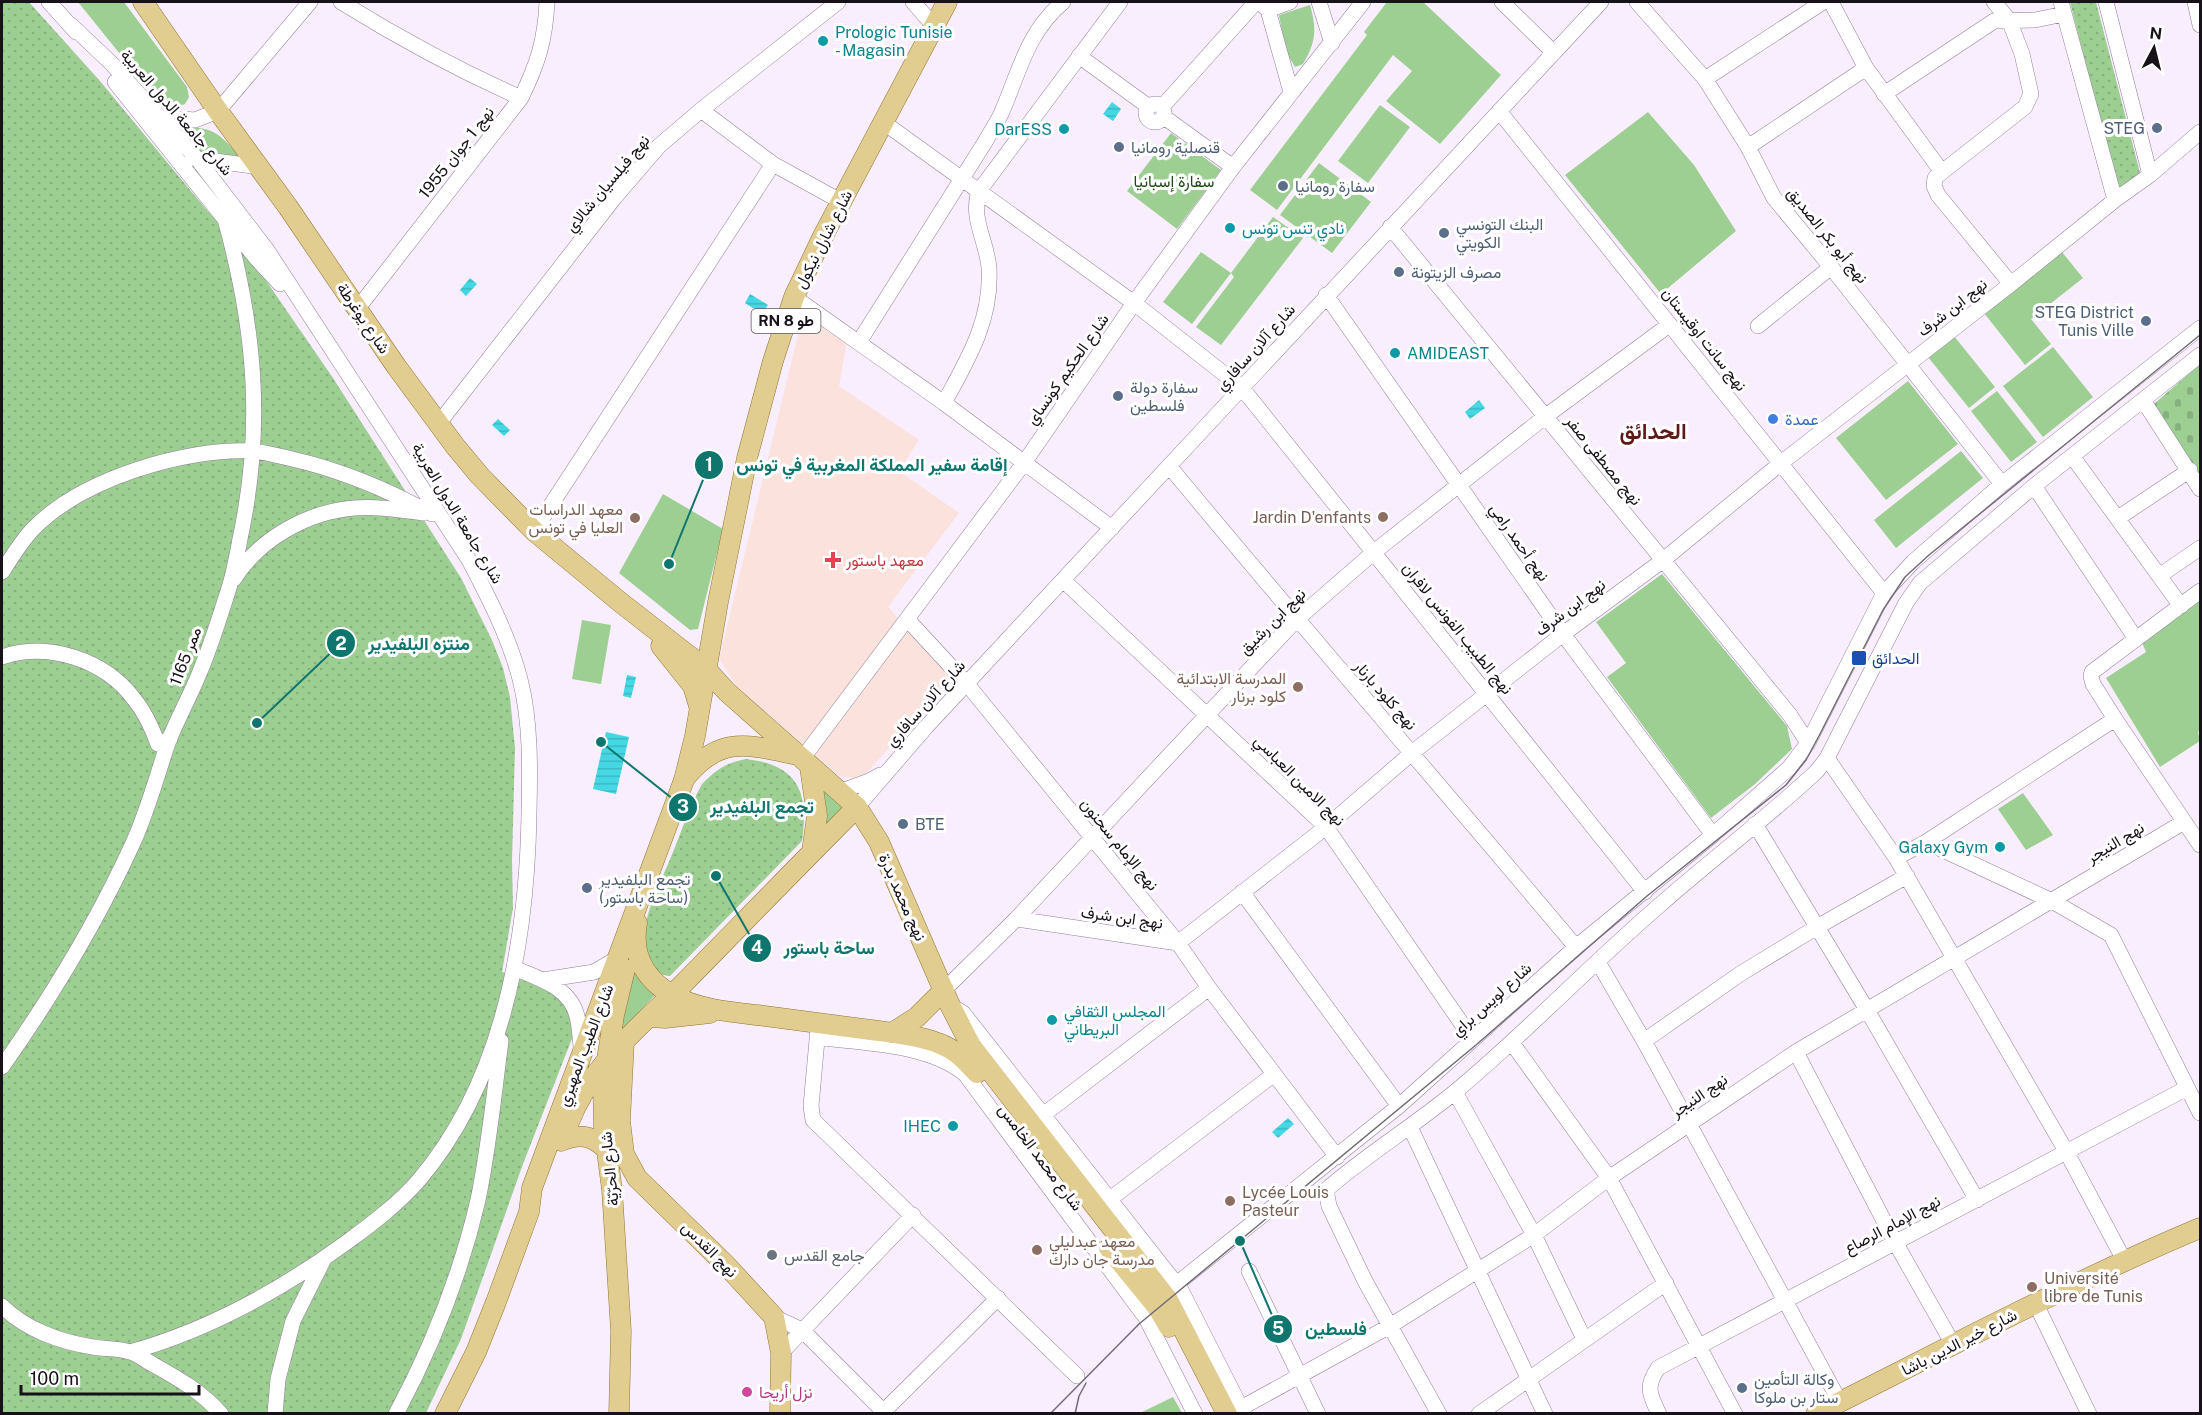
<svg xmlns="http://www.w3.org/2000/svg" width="2202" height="1415" font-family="'Public Sans',Vazirmatn,sans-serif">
	<defs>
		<pattern id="cemetery-stones" width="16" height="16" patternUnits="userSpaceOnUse" patternTransform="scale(1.5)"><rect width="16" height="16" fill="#9dcf93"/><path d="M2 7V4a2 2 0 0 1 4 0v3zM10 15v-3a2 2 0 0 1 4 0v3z" fill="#86b17e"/></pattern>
		<pattern id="park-dots" width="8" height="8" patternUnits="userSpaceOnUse" patternTransform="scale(1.5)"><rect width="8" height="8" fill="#9dcf93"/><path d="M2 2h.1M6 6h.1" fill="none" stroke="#86b17e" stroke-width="1.8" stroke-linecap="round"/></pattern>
		<pattern id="water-rules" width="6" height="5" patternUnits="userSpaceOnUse" patternTransform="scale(1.5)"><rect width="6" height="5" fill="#44d8e4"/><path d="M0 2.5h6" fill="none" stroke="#3bb8c3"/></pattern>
	</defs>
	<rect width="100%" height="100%" fill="#f9eefe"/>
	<!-- medical -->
	<path fill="#fce2dd" d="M 804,310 L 847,341 L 839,386 L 919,440 L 899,471 L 959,513 L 888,607 L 953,679 L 865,774 L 853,778 L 839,776 L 737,687 L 719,659 Z"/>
	<!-- green -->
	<path fill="#9dcf93" d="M 78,2 L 124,2 L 187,87 L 189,97 L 185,104 L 176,107 L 166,104 L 120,54 Z
		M 1387,2 L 1423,2 L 1501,75 L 1440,144 L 1386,101 L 1412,71 L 1393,55 L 1277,210 L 1250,190 L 1367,35 L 1364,32 Z
		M 1310,5 C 1317,28 1316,43 1303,64 L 1295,67 L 1286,52 L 1279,15 Z
		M 1380,105 L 1410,127 L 1368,183 L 1338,161 Z
		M 1648,112 L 1694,165 L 1736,231 L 1661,294 L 1565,175 Z
		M 177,127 C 214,127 217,131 240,157 L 198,152 Z
		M 1171,133 L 1221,170 L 1177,229 L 1127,191 Z
		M 1319,163 L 1371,202 L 1332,253 L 1280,215 Z
		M 1273,217 L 1303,238 L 1221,345 L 1196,327 L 1234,277 L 1231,273 L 1192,324 L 1163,302 L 1201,252 L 1231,273 Z
		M 2062,252 L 2083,278 L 2031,319 L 2051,344 L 2025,365 L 1984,313 Z
		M 1954,336 L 1995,387 L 1969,408 L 1928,357 Z
		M 2053,347 L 2093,397 L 2043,437 L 2003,386 Z
		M 1908,381 L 1958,444 L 1886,500 L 1836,438 Z
		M 1997,391 L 2037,442 L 2011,462 L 1971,411 Z
		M 1961,451 L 1983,478 L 1896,548 L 1874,520 Z
		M 663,494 L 723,529 L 698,629 L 690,630 L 619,573 Z
		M 1662,574 L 1787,726 L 1792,749 L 1755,784 L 1711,818 L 1607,677 L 1626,663 L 1596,622 Z
		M 2200,599 L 2200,730 L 2198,732 L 2200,741 L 2160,767 L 2106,678 L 2146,652 L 2141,640 Z
		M 582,620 L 611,625 L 601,684 L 572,679 Z
		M 817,784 L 848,811 L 819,841 Z
		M 2023,793 L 2053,835 L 2026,850 L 1998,809 Z
		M 630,960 L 635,973 L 656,994 L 616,1037 Z
		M 1173,1397 L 1182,1413 L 1140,1413 Z"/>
	<!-- cemetery -->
	<path fill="url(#cemetery-stones)" d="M 2200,364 L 2200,478 L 2154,404 Z"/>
	<!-- park -->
	<path fill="url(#park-dots)" d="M 2,2 L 29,2 L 100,81 L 205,208 L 256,266 L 333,378 L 461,578 L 492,640 L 503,668 L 510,697 L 515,748 L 512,860 L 513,908 L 502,972 L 545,981 L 571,1012 L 573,1036 L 523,1164 L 461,1339 L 426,1413 L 2,1414 Z
		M 2070,2 L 2096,2 L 2140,173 L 2118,191 Z
		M 746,759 C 799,765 809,793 802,841 L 670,976 C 648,975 642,940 646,922 C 651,900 662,878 671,857 C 681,833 689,807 702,784 C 716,770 725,763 746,759 Z"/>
	<!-- water -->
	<path fill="url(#water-rules)" d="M 1112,102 L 1121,109 L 1113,121 L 1103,114 Z
		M 470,278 L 477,284 L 466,296 L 460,290 Z
		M 750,294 L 768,305 L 762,314 L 745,303 Z
		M 1479,400 L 1485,408 L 1470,419 L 1465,412 Z
		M 498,419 L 510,430 L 504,436 L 492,425 Z
		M 627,675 L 636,677 L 631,698 L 623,696 Z
		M 606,732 L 629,737 L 616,794 L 593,789 Z
		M 1288,1118 L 1294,1124 L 1278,1138 L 1272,1132 Z"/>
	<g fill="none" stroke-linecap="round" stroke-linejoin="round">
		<!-- minor casing -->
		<g stroke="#907f97" stroke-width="16">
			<path id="minor" d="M 49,2 L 76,32
				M 341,2 C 402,40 456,69 521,98
				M 913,2 L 934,26
				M 1259,2 L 1268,10 L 1291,92
				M 1319,2 L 1332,43
				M 1502,2 L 1554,53
				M 1637,2 L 1705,79 L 1748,147 L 1774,198 L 1831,267 L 2002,484
				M 1831,2 L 1866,68 L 1942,172 L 1935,178 L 1934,186 L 1938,195 L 2011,284
				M 2061,2 L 2115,200
				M 2106,2 L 2150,175
				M 2195,2 L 2200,25
				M 1268,10 L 1290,2
				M 71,25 L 111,63 L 198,160 L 267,250 L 469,560 C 489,598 509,637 520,679 C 531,722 530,769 529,814 C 527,940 504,1080 419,1180 C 398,1204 373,1223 347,1242 C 281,1290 209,1330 130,1352
				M 1079,56 L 1149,107
				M 1705,79 L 1823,2
				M 115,82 L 256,258 L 280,284
				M 1884,94 L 1994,21 L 2035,20 L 2064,14
				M1146 113a9 9 0 1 1 18 0a9 9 0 1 1-18 0Z
				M 1162,107 L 1256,2
				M 701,110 L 773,164 L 842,202
				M 1499,111 L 1884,593
				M 156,117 L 195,120 L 218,111 L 310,2
				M 1164,117 L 1233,167
				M 883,122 L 1134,303 L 1242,388 L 1645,892
				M 1748,147 L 1866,68
				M 192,158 L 261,167
				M 1942,172 L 2025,107 L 2031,94 L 2022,54 L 2009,20 L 1994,2
				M 1326,295 L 1563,634 L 1713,835
				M 794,297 L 944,403 L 1112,528
				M 358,308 L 521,98 C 538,63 545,41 547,2
				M 1758,326 L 1831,267
				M 859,342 L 985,142 C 990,133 996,124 1001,114 C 1019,73 1027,32 1063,2
				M 2143,400 L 2200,489
				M 944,403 C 968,359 992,320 989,268 C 987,242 970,217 979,191 L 1120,2
				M 439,423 L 615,197 L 659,146 L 701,110 L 838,2
				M 2072,456 L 2181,606
				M 1169,466 C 1303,628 1441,786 1576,947
				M 2034,486 L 2136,639
				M 2118,518 L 2190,470
				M 534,531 L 773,164
				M 2,572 C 12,557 21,541 34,528 C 82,479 184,448 252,451 C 266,452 279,456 292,459 C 341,470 388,490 432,514
				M 2159,576 L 2200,548
				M 234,579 C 259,539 307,512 354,508 C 377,506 400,510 423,513
				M 1063,580 L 1326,827 L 1473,1040
				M 2200,591 L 2092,672 L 2091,676 L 2093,684 L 2115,719 L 2200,845
				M 907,619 L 967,684 L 1178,943 L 1209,988 L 1337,1157
				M 2,657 C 48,641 105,660 134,699 C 145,712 152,728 158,744 L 170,739
				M 1808,743 L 1884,593 L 1913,562 L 2002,484 L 2200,328
				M 1827,758 L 1896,858 L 2066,1151 L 2124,1260
				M 802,759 L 1024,463 L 1134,303 L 1233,167 L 1363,2
				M 839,792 L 869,781 L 880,775
				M 857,807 L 926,727 L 1601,2
				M 1755,824 L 1867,1010 L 1977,1200
				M 1926,842 L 2052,901 L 2111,935 L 2200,1113
				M 1896,858 L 1926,842 L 2115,719
				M 1242,892 L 1399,1106
				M 1016,919 L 1178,943 L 1326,827 L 1413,752 L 1563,634 L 1662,561 L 1781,463 L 2011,284 L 2115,200 L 2150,175 L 2200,132
				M 1598,962 L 1644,1041 L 1840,1402
				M 514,968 C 538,978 570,987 577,1016 C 580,1028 580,1041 582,1054
				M 543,980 L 594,972 L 618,958
				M 944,990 L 1016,919 L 1296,620 L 1374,552 L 1546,416 L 1669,325
				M 952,1006 L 963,1013 L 1181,1290 L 1244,1414
				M 818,1029 L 811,1106 L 813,1120 L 1077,1376
				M 817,1037 C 864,1044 927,1043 965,1074 L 1146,1318 L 1195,1414
				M 1644,1041 L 1740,974 L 1817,927 L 1907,876
				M 1512,1043 L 1609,1178 L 1735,1414
				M 1796,1052 L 1895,1242 L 1953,1344
				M 2,1067 C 52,996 97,922 133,843 C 148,810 157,775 169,740 C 178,718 190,696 199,674 C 211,646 220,616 229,588 C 234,572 237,555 240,539 C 264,427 255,328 225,219
				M 1455,1092 L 1534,1235 L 1584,1339
				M 1043,1115 L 1209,988
				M 1410,1127 L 1545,1414
				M 1110,1199 L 1273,1075
				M 1249,1271 L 1318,1414
				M 1164,1294 L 1399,1106 L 1576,947 L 1713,835 L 1789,768 L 1808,743 L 1790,715 L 1390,227
				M 2035,1302 L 2089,1414
				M 2,1306 C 25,1329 60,1342 93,1347 C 104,1349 119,1348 130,1352 C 138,1354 146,1361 154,1365 C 179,1379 202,1392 221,1414
				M 774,1317 L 802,1330 L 886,1414
				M 781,1353 L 913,1215
				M 1241,1408 L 1390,1326 L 1534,1235 L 1609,1178 L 1796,1052 L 2184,822
				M 884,1411 L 998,1298
				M 275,1414 L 278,1379 L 293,1321 L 323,1261
				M 396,1414 C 432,1347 461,1273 478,1200 C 489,1147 494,1094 501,1041
				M 1439,1414 L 1365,1281 L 1329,1206 L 1326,1190 C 1367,1154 1414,1126 1456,1091 C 1527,1032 1591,964 1661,904 C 1712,859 1767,818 1817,771 L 1827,758 L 1906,603 L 1920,583 L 2034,486 L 2200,355
				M 1479,1414 L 1666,1283
				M 1659,1414 C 1650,1395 1645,1387 1658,1368 L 2187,1088"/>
		</g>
		<!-- major casing -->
		<g stroke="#8f7636" stroke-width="21">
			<path id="major" d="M 143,2 L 218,111 L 288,207 L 396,366 L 455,446 L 480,476 L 534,531 L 620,602 L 706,669 L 727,692 L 857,807 L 879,842 L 949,1003 L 971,1046 L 1168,1300 L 1227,1414
				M 661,646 L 693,686 L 699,706
				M 810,767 L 817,816 L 812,852
				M 684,779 C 720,734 748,745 798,755
				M 637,923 C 631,955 645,979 672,995 C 697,1009 729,1012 757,1015 C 795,1020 833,1025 871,1030 C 893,1033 917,1035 938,1043 C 955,1049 965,1060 977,1073
				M 650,1017 L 665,1018 L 710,1013
				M 892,1033 L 917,1017 L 944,990
				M 624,1041 L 620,1121 L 624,1154 L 637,1178 L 726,1265 L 774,1317 L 781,1353 L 780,1414
				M 569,1122 C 592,1063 641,1026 684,983 C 742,924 799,865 857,807
				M 561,1141 C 579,1133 593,1135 607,1150
				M 1109,1248 L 1158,1308 L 1169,1327
				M 445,1414 L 476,1352 L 496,1302 L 529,1212 L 532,1188 L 684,780 L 695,736 L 718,602 L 747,458 L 773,361 L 794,297 L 822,238 L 947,2
				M 619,1414 L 621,1331 L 612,1190 L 604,1128 L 603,1085 L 614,1015 L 625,969
				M 1816,1414 C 1944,1350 2069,1283 2200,1228"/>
		</g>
		<!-- minor -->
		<use href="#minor" stroke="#fff" stroke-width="15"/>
		<!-- major -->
		<use href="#major" stroke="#e2cd90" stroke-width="20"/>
		<!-- tram -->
		<path stroke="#736b76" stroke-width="1.5" d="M 1050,1414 L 1139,1324 L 1476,1045 L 1647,896 L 1786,785 L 1806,760 L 1819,736 L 1883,610 L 1905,577 L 1929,555 L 2200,335
			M 1075,1414 L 1079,1396 L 1086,1383"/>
	</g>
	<!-- markers -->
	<g fill="#0f9aa8" stroke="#fff" stroke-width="2">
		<circle cx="823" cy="41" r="6"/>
		<circle cx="1064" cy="129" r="6"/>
		<circle cx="1230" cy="228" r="6"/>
		<circle cx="1395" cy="353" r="6"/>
		<circle cx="2000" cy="847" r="6"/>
		<circle cx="1052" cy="1020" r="6"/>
		<circle cx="953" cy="1126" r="6"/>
	</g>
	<g fill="#5c6f8a" stroke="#fff" stroke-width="2">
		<circle cx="2157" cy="128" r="6"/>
		<circle cx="1119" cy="147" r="6"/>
		<circle cx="1283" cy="186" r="6"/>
		<circle cx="1444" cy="233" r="6"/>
		<circle cx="1399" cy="272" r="6"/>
		<circle cx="2146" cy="321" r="6"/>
		<circle cx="1118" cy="396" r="6"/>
		<circle cx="903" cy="824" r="6"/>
		<circle cx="587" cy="888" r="6"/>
		<circle cx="1742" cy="1388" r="6"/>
	</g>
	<circle fill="#3f7fe0" stroke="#fff" stroke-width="2" cx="1773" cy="419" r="6"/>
	<g fill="#8d6e63" stroke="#fff" stroke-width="2">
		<circle cx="1383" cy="517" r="6"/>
		<circle cx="635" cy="518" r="6"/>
		<circle cx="1298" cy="687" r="6"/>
		<circle cx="1230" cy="1201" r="6"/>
		<circle cx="1037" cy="1250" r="6"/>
		<circle cx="2032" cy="1287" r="6"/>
	</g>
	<path fill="#e0444e" stroke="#fff" stroke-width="2" d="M830 551h6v6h6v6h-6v6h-6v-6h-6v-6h6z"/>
	<rect fill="#1a4fb4" stroke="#fff" stroke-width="2" x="1851" y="650" width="16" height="16" rx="3"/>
	<circle fill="#6b7280" stroke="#fff" stroke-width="2" cx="772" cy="1255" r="6"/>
	<circle fill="#d1479c" stroke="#fff" stroke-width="2" cx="747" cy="1392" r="6"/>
	<g text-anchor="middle" stroke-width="6" stroke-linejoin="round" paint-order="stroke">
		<!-- shield labels -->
		<rect fill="#fff" stroke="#5d585e" stroke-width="1.5" x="751.5" y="309" width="69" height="24" rx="4.5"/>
		<g font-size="15" font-weight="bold" fill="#171119">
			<text x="786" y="326">RN 8 طو</text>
		</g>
		<!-- culture labels -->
		<g font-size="16" fill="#0d838f" stroke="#fff" text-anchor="start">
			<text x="835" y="38">Prologic Tunisie<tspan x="835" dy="18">- Magasin</tspan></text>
			<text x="1052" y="135" text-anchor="end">DarESS</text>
			<text x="1242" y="234">نادي تنس تونس</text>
			<text x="1407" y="359">AMIDEAST</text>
			<text x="1988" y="853" text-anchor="end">Galaxy Gym</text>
			<text x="1064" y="1017">المجلس الثقافي<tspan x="1064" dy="18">البريطاني</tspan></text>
			<text x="941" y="1132" text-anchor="end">IHEC</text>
		</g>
		<!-- street labels -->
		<g font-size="16" fill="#171119" stroke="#fff">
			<text transform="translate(177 112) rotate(49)" y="6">شارع جامعة الدول العربية</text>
			<text transform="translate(456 152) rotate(-52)" y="6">نهج 1 جوان 1955</text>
			<text transform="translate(607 183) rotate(-50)" y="6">نهج فيلسيان شالاي</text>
			<text transform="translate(1828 235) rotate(51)" y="6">نهج أبو بكر الصديق</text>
			<text transform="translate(823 239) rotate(-63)" y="6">شارع شارل نيكول</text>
			<text transform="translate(1952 307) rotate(-38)" y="6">نهج ابن شرف</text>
			<text transform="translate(364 318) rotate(56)" y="6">شارع يوغرطة</text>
			<text transform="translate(1705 339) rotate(52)" y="6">نهج سانت اوقيستان</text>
			<text transform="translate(1255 347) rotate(-48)" y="6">شارع آلان سافاري</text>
			<text transform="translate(1067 369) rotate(-55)" y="6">شارع الحكيم كونساي</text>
			<text transform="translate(1604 460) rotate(51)" y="6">نهج مصطفى صفر</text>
			<text transform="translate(458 513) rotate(59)" y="6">شارع جامعة الدول العربية</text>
			<text transform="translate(1520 542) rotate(55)" y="6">نهج أحمد رامي</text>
			<text transform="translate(1570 607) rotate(-37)" y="6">نهج ابن شرف</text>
			<text transform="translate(1272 621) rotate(-45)" y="6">نهج ابن رشيق</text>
			<text transform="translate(1458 628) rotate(51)" y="6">نهج الطبيب الفونس لافران</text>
			<text transform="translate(185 656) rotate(-69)" y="6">ممر 1165</text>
			<text transform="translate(1386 695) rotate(49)" y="6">نهج كلود بارنار</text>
			<text transform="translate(925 703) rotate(-48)" y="6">شارع آلان سافاري</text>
			<text transform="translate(1300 780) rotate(45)" y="6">نهج الامين العباسي</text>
			<text transform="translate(2115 842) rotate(-31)" y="6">نهج النيجر</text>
			<text transform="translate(1120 844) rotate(51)" y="6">نهج الإمام سحنون</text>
			<text transform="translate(903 897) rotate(66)" y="6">نهج محمد بدرة</text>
			<text transform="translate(1122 917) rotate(8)" y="6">نهج ابن شرف</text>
			<text transform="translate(1491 999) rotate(-42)" y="6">شارع لويس براي</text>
			<text transform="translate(585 1045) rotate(-69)" y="6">شارع الطيب المهيري</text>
			<text transform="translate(1699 1095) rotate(-34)" y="6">نهج النيجر</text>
			<text transform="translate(1041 1157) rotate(53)" y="6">شارع محمد الخامس</text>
			<text transform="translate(609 1169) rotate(-96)" y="6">شارع الحرّيّة</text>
			<text transform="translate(1892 1224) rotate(-28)" y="6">نهج الإمام الرصاع</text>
			<text transform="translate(710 1249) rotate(45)" y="6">نهج القدس</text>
			<text transform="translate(1959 1342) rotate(-27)" y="6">شارع خير الدين باشا</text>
		</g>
		<!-- service labels -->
		<g font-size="16" fill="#4e5e75" stroke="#fff" text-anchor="start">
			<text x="2145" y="134" text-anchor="end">STEG</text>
			<text x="1131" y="153">قنصلية رومانيا</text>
			<text x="1295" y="192">سفارة رومانيا</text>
			<text x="1456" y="230">البنك التونسي<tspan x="1456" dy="18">الكويتي</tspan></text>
			<text x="1411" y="278">مصرف الزيتونة</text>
			<text x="2134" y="318" text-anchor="end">STEG District<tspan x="2134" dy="18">Tunis Ville</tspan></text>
			<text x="1130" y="393">سفارة دولة<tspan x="1130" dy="18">فلسطين</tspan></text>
			<text x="915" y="830">BTE</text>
			<text x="599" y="885">تجمع البلفيدير<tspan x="599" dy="18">(ساحة باستور)</tspan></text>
			<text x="1754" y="1385">وكالة التأمين<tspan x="1754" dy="18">ستار بن ملوكا</tspan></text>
		</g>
		<!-- park labels -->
		<g font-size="16" fill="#204917" stroke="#fff">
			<text x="1174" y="187">سفارة إسبانيا</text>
		</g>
		<!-- shop labels -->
		<g font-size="16" fill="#366cbe" stroke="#fff" text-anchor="start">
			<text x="1785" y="425">عمدة</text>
		</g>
		<!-- education labels -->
		<g font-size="16" fill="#785e54" stroke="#fff" text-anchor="end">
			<text x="623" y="515">معهد الدراسات<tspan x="623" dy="18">العليا في تونس</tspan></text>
			<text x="1371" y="523">Jardin D'enfants</text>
			<text x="1286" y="684">المدرسة الابتدائية<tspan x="1286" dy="18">كلود برنار</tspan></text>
			<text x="1242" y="1198" text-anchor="start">Lycée Louis<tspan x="1242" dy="18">Pasteur</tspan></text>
			<text x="1049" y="1247" text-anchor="start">معهد عبدليلي<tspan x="1049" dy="18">مدرسة جان دارك</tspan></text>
			<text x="2044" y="1284" text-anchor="start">Université<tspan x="2044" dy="18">libre de Tunis</tspan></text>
		</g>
		<!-- health labels -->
		<g font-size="16" fill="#be3a42" stroke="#fff" text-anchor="start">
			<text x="846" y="566">معهد باستور</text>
		</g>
		<!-- transit labels -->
		<g font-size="16" fill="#164399" stroke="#fff" text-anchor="start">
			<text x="1872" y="664">الحدائق</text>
		</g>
		<!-- worship labels -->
		<g font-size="16" fill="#5b616d" stroke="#fff" text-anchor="start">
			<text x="784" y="1261">جامع القدس</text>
		</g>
		<!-- hotel labels -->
		<g font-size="16" fill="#b23c85" stroke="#fff" text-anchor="start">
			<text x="759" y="1398">نزل أريحا</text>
		</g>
		<!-- district labels -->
		<g font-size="22" font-weight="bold" fill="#5e1917" stroke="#fff">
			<text x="1653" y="439">الحدائق</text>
		</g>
	</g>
	<!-- callouts -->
	<path fill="none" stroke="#0f766e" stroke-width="2" d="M669 564L709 465M257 723L341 643M601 742L683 807M716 876L757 948M1240 1241L1278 1329"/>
	<g fill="#0f766e" stroke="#fff" stroke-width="2">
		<circle cx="669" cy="564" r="6"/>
		<circle cx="257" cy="723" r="6"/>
		<circle cx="601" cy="742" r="6"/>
		<circle cx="716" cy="876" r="6"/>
		<circle cx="1240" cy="1241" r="6"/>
		<circle cx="709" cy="465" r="15"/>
		<circle cx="341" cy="643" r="15"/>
		<circle cx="683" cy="807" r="15"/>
		<circle cx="757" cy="948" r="15"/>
		<circle cx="1278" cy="1329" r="15"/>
	</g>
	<g font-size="18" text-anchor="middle" font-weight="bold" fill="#fff">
		<text x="709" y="471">1</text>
		<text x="341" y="650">2</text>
		<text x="683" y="813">3</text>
		<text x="757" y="954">4</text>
		<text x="1278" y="1335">5</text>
	</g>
	<g font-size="18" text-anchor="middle" font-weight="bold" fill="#0f766e" stroke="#fff" stroke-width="6" stroke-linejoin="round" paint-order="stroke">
		<text x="872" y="471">إقامة سفير المملكة المغربية في تونس</text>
		<text x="419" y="650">منتزه البلفيدير</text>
		<text x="762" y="813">تجمع البلفيدير</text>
		<text x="829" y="954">ساحة باستور</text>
		<text x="1336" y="1335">فلسطين</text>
	</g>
	<!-- border -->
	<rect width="2202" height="1415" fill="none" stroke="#171119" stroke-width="6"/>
	<!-- north arrow -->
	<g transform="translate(2154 48) rotate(7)" stroke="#ffffff" stroke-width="4.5" paint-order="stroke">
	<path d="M0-4.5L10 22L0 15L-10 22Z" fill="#171119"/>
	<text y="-9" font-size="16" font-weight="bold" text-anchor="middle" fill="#171119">N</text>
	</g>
	<!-- scale -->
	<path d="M21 1385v9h178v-9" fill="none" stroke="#171119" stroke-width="3"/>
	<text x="30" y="1385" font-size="18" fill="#171119" stroke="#ffffff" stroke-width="4.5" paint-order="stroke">100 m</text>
</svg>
